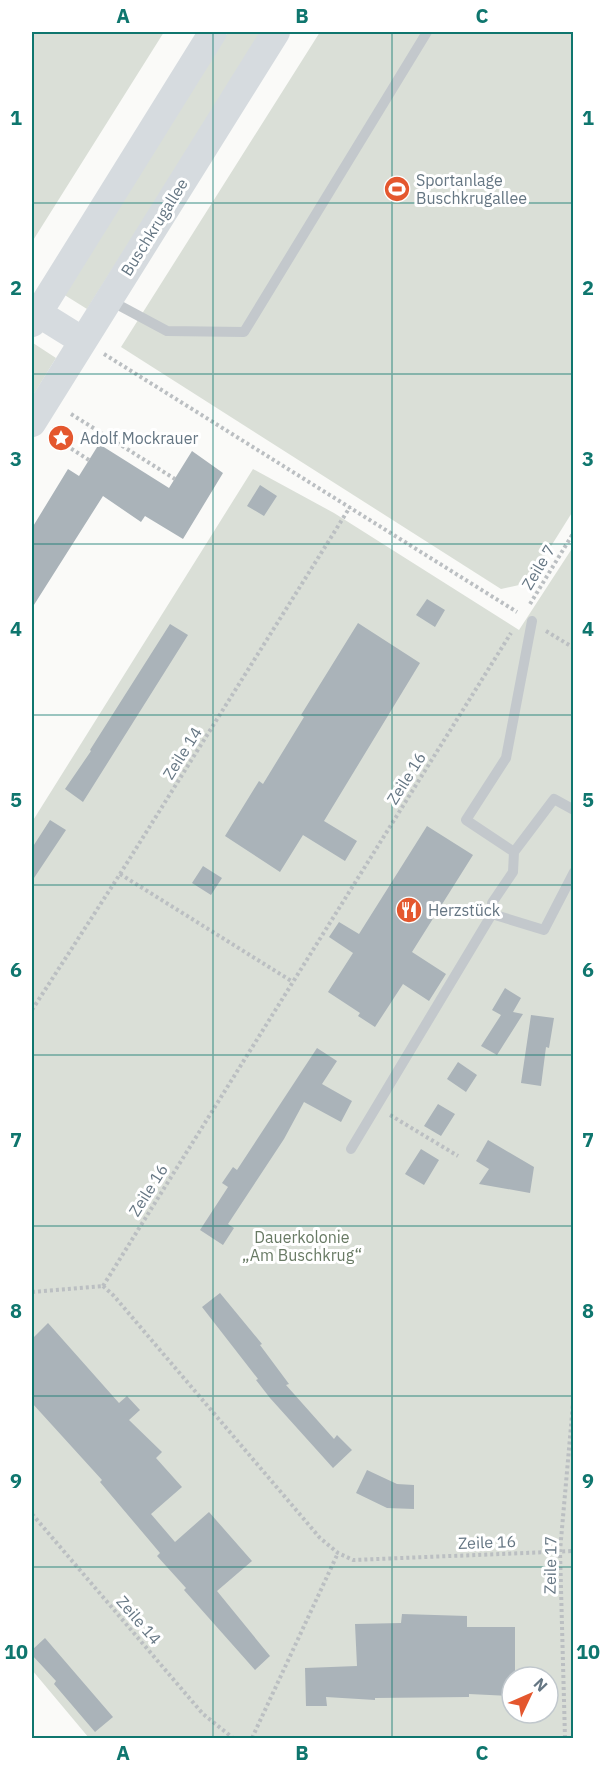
<svg xmlns="http://www.w3.org/2000/svg" width="605" height="1770" font-family="'IBM Plex Sans',sans-serif">
	<rect width="100%" height="100%" fill="#fafaf8"/>
	<!-- green -->
	<path fill="#dadfd7" fill-rule="evenodd" d="M 32,32 L 164,32 L 32,242 Z
		M 228,32 L 262,32 L 87,309 L 63,294 Z
		M 320,32 L 573,32 L 573,511 L 528,583 L 501,589 L 121,347 Z
		M 33,343 L 56,358 L 32,397 L 32,345 Z
		M 253,469 L 334,513 L 519,630 L 573,547 L 573,1738 L 89,1738 L 32,1670 L 32,822 ZM 512,1677 L 548,1677 L 548,1713 L 512,1713 Z"/>
	<!-- building -->
	<path fill="#aab3b9" d="M 99,444 L 169,488 L 192,451 L 223,473 L 183,539 L 145,516 L 141,522 L 103,496 L 32,608 L 32,528 L 68,469 L 79,476 Z
		M 260,485 L 277,496 L 264,516 L 247,506 Z
		M 427,599 L 445,610 L 435,627 L 416,615 Z
		M 358,623 L 420,663 L 324,821 L 357,841 L 345,861 L 303,835 L 280,872 L 225,836 L 259,781 L 263,784 L 304,717 L 301,715 Z
		M 170,624 L 188,635 L 83,802 L 65,789 L 91,751 L 90,750 Z
		M 50,820 L 66,830 L 32,881 L 32,848 Z
		M 427,826 L 473,855 L 412,952 L 446,974 L 429,1001 L 403,984 L 375,1027 L 358,1016 L 360,1013 L 328,992 L 353,953 L 329,937 L 339,922 L 359,934 Z
		M 203,866 L 222,878 L 211,895 L 192,883 Z
		M 505,988 L 521,998 L 513,1012 L 523,1014 L 497,1055 L 481,1046 L 501,1015 L 492,1010 Z
		M 531,1015 L 554,1018 L 549,1048 L 546,1047 L 541,1086 L 521,1083 Z
		M 317,1048 L 337,1061 L 322,1084 L 352,1101 L 341,1122 L 304,1102 L 284,1139 L 228,1224 L 234,1228 L 223,1245 L 200,1230 L 228,1187 L 222,1183 L 233,1167 L 237,1170 Z
		M 458,1062 L 477,1075 L 466,1092 L 447,1079 Z
		M 438,1104 L 455,1114 L 441,1136 L 424,1126 Z
		M 488,1140 L 534,1167 L 530,1193 L 479,1184 L 489,1169 L 476,1161 Z
		M 421,1149 L 439,1160 L 424,1185 L 405,1174 Z
		M 220,1293 L 262,1344 L 260,1345 L 289,1384 L 286,1385 L 334,1439 L 337,1435 L 352,1450 L 333,1468 L 270,1398 L 256,1380 L 258,1379 L 202,1307 Z
		M 48,1323 L 119,1403 L 127,1396 L 140,1410 L 129,1420 L 162,1452 L 156,1458 L 182,1487 L 151,1514 L 175,1542 L 209,1512 L 252,1561 L 217,1591 L 270,1656 L 255,1670 L 184,1590 L 186,1588 L 157,1556 L 160,1553 L 100,1482 L 102,1480 L 32,1403 L 32,1339 Z
		M 367,1470 L 397,1484 L 414,1485 L 414,1509 L 387,1508 L 356,1493 Z
		M 402,1614 L 467,1616 L 467,1627 L 515,1627 L 515,1677 L 512,1677 L 512,1696 L 469,1694 L 469,1697 L 375,1698 L 375,1700 L 326,1697 L 327,1706 L 306,1706 L 305,1668 L 357,1666 L 355,1624 L 401,1623 Z
		M 45,1638 L 113,1717 L 95,1732 L 54,1684 L 56,1681 L 32,1655 L 32,1650 Z"/>
	<g fill="none" stroke-linecap="round" stroke-linejoin="round">
		<!-- path -->
		<path stroke="#bbbfc2" stroke-width="4" stroke-dasharray="3 3" stroke-linecap="butt" d="M 104,354 L 517,612
			M 71,414 L 175,479
			M 56,439 L 89,460
			M 530,604 L 574,532
			M 546,631 L 574,648
			M 120,874 L 293,982
			M 32,1010 L 120,874 L 350,507
			M 390,1115 L 458,1156
			M 103,1286 L 511,633
			M 103,1286 L 114,1296 L 320,1538 L 338,1553 L 353,1560 L 574,1551
			M 32,1292 L 103,1286
			M 32,1514 L 203,1714 L 233,1738
			M 252,1738 L 338,1553
			M 565,1738 L 560,1551 L 574,1392"/>
		<!-- service -->
		<path stroke="#c3c8cc" stroke-width="10" d="M 111,301 L 167,331 L 244,332 L 427,32
			M 532,621 L 506,758 L 466,820 L 514,852 L 554,799 L 574,810
			M 514,852 L 513,872 L 492,903 L 492,914 L 544,930 L 574,872
			M 351,1149 L 492,914"/>
		<!-- secondary -->
		<path stroke="#d6dbdf" stroke-width="28" d="M 38,313 L 83,341
			M 32,323 L 213,32
			M 32,423 L 276,32"/>
	</g>
	<!-- grid -->
	<path fill="none" stroke="#0f766e" stroke-width="1.5" stroke-opacity="0.55" d="M 213,32 L 213,1738M 392,32 L 392,1738M 32,203 L 574,203M 32,374 L 574,374M 32,544 L 574,544M 32,715 L 574,715M 32,885 L 574,885M 32,1055 L 574,1055M 32,1226 L 574,1226M 32,1396 L 574,1396M 32,1567 L 574,1567"/>
	<!-- icons -->
	<defs>
		<g id="stadium-disc" transform="scale(1.35)"><circle r="9.5" fill="#e4572e" stroke="#fff"/><path d="M0-5a6.5 5 0 1 0 0 10a6.5 5 0 1 0 0-10ZM-3.5-1.8h7v3.6h-7Z" fill="#fff"/></g>
		<g id="sight-disc" transform="scale(1.35)"><circle r="9.5" fill="#e4572e" stroke="#fff"/><path d="M0-6L1.8-2.2L6-1.7L2.9 1.2L3.7 5.4L0 3.3L-3.7 5.4L-2.9 1.2L-6-1.7L-1.8-2.2Z" fill="#fff"/></g>
		<g id="restaurant-disc" transform="scale(1.35)"><circle r="9.5" fill="#e4572e" stroke="#fff"/><path d="M-5-6h1v4h1v-4h1v4h1v-4h1v5L-1.5 .5V6h-2V.5L-5-1ZM5-6V6H3V1.5H1.5Q1.5-4 5-6Z" fill="#fff"/></g>
	</defs>
	<g fill-rule="evenodd">
		<use href="#stadium-disc" x="397" y="189"/>
		<use href="#sight-disc" x="61" y="438"/>
		<use href="#restaurant-disc" x="409" y="910"/>
	</g>
	<g text-anchor="middle" stroke-width="6" stroke-linejoin="round" paint-order="stroke">
		<!-- poi labels -->
		<g font-size="16" fill="#657683" stroke="#fff" text-anchor="start">
			<text x="416" y="186">Sportanlage<tspan x="416" dy="18">Buschkrugallee</tspan></text>
			<text x="80" y="444">Adolf Mockrauer</text>
			<text x="428" y="916">Herzstück</text>
		</g>
		<!-- street labels -->
		<g font-size="16" fill="#657683" stroke="#fff">
			<text transform="translate(154 227) rotate(-58)" y="6">Buschkrugallee</text>
			<text transform="translate(538 567) rotate(-59)" y="6">Zeile 7</text>
			<text transform="translate(182 753) rotate(-58)" y="6">Zeile 14</text>
			<text transform="translate(406 778) rotate(-58)" y="6">Zeile 16</text>
			<text transform="translate(148 1190) rotate(-58)" y="6">Zeile 16</text>
			<text transform="translate(487 1542) rotate(-2)" y="6">Zeile 16</text>
			<text transform="translate(550 1565) rotate(-89)" y="6">Zeile 17</text>
			<text transform="translate(139 1620) rotate(49)" y="6">Zeile 14</text>
		</g>
		<!-- park labels -->
		<g font-size="16" fill="#687a64" stroke="#fff">
			<text x="302" y="1243">Dauerkolonie<tspan x="302" dy="18">„Am Buschkrug“</tspan></text>
		</g>
	</g>
	<!-- border -->
	<rect width="605" height="1770" fill="none" stroke="#ffffff" stroke-width="66"/>
	<!-- north arrow -->
	<g transform="translate(530 1695) rotate(46)"><circle r="28" fill="#ffffff" stroke="#c1c8cd" stroke-width="1.5"/>
	<path d="M0-4.5L10 22L0 15L-10 22Z" fill="#e4572e"/>
	<text y="-9" font-size="16" font-weight="bold" text-anchor="middle" fill="#657683">N</text>
	</g>
	<rect x="33" y="33" width="539" height="1704" fill="none" stroke="#0f766e" stroke-width="2"/>
	<g font-size="20" text-anchor="middle" font-weight="bold" fill="#0f766e">
		<text x="123" y="23">A</text>
		<text x="302" y="23">B</text>
		<text x="482" y="23">C</text>
		<text x="16" y="125">1</text>
		<text x="588" y="125">1</text>
		<text x="16" y="295">2</text>
		<text x="588" y="295">2</text>
		<text x="16" y="466">3</text>
		<text x="588" y="466">3</text>
		<text x="16" y="636">4</text>
		<text x="588" y="636">4</text>
		<text x="16" y="807">5</text>
		<text x="588" y="807">5</text>
		<text x="16" y="977">6</text>
		<text x="588" y="977">6</text>
		<text x="16" y="1147">7</text>
		<text x="588" y="1147">7</text>
		<text x="16" y="1318">8</text>
		<text x="588" y="1318">8</text>
		<text x="16" y="1488">9</text>
		<text x="588" y="1488">9</text>
		<text x="16" y="1659">10</text>
		<text x="588" y="1659">10</text>
		<text x="123" y="1760">A</text>
		<text x="302" y="1760">B</text>
		<text x="482" y="1760">C</text>
	</g>
</svg>
